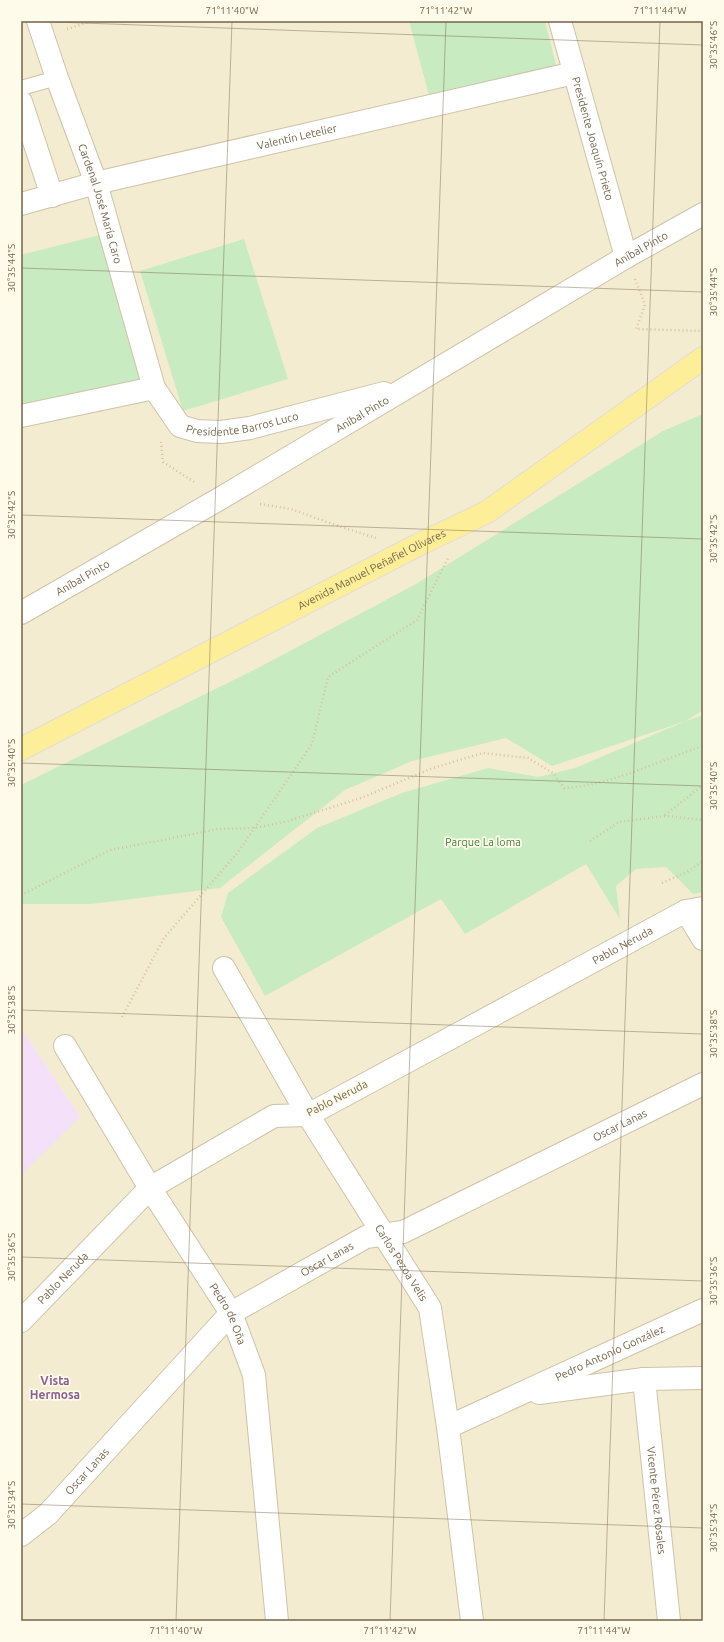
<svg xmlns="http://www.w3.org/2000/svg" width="724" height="1642" font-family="Ubuntu,sans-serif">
	<rect width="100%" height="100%" fill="#fdf9e3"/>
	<!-- residential -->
	<path fill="#f4ecd1" d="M 21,21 L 703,21 L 703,1621 L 21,1621 Z"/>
	<!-- education -->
	<path fill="#f5e0f9" d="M 21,1028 L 80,1117 L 21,1175 Z"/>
	<!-- green -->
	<path fill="#c8ebc1" d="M 409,21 L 545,21 L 556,65 L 430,99 Z
		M 111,232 L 151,393 L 21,425 L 21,255 Z
		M 244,239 L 288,379 L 183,411 L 140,271 Z
		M 703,414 L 703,710 L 686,721 L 703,715 L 703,892 L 693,894 L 666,867 L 636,869 L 616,886 L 620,919 L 586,864 L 465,934 L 441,899 L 265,996 L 221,917 L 228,893 L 317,828 L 402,793 L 488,768 L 538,777 L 575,768 L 686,721 L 552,766 L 506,738 L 412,761 L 345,790 L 220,888 L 91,904 L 21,904 L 21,785 L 256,669 L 416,584 L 663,431 Z"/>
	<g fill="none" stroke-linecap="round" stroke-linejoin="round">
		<!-- service casing -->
		<g stroke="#cec2a9" stroke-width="16">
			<path id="service" d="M 21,88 L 57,78"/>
		</g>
		<!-- minor casing -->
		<g stroke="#cec2a9" stroke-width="24">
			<g id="minor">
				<path id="s1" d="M 38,21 L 57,78 L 96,183 L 154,388 L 180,426 L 197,431 L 221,432 L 250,428 L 384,393"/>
				<path id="s2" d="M 560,21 L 626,257"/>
				<path d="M 21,102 L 52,196"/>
				<path id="s3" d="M 21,204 L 96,183 L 574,73"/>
				<path d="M 21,416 L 154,388"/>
				<path id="s4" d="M 21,613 L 221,498 L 626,257 L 703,214"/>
				<path d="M 686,911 L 703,939"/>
				<path id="s5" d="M 224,968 L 308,1115 L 430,1308 L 448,1427 L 472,1621"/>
				<path id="s6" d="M 65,1046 L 150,1188 L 231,1313 L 254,1375 L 277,1621"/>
				<path id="s7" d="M 21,1321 L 150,1188 L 274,1116 L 308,1115 L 686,911 L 703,908"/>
				<path id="s8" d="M 644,1379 L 669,1621"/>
				<path d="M 539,1393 L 644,1379 L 703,1378"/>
				<path id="s9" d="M 448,1427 L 703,1310"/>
				<path id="s10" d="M 21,1535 L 48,1514 L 231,1313 L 366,1237 L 403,1232 L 703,1084"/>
			</g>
		</g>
		<!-- primary casing -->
		<g stroke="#e1ddd7" stroke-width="24">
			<g id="primary">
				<path id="s11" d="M 21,749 L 418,545 L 487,512 L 703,358"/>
			</g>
		</g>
		<!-- path -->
		<path stroke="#d8c19d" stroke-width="2.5" stroke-dasharray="1 3" stroke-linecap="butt" d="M 67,29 L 93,21
			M 635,279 L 645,305 L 636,329 L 703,331
			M 161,442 L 163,462 L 196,483
			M 260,504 L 291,509 L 332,524 L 376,538
			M 665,815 L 703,785
			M 590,841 L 619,822 L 665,816 L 703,820
			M 662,883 L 687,872 L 703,861
			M 21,895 L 110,850 L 219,829 L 255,828 L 288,821 L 361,798 L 433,768 L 483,753 L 528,758 L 553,773 L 564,788 C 612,785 658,761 703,746
			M 122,1017 L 164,938 L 238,852 L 312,744 L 328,677 L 417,620 L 448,558"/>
		<!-- service -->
		<use href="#service" stroke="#fff" stroke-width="14"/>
		<!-- minor -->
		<use href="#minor" stroke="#fff" stroke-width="22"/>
		<!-- primary -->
		<use href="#primary" stroke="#fdef9a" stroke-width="22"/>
	</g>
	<!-- ticks -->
	<path fill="none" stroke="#756348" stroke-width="1" stroke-opacity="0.45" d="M 26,21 L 703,45M 21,268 L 703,292M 21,515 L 703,539M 21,763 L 703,786M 21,1010 L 703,1034M 21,1257 L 703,1281M 21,1504 L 703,1528M 176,1621 L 232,21M 390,1621 L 446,21M 604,1621 L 660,21"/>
	<g text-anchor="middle" stroke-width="3.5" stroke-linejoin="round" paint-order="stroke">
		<!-- street labels -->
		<g font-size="11" fill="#756348" stroke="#fffbea">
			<text dy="4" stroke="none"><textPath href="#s3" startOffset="284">Valentín Letelier</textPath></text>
			<text dy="4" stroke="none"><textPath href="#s2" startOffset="122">Presidente Joaquín Prieto</textPath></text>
			<text dy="4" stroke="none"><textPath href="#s1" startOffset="193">Cardenal José María Caro</textPath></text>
			<text dy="4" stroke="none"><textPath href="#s4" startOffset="719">Aníbal Pinto</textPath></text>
			<text dy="4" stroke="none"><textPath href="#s4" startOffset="395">Aníbal Pinto</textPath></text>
			<text dy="4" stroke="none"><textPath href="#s1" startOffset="495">Presidente Barros Luco</textPath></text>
			<text dy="4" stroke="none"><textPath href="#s11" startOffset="394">Avenida Manuel Peñafiel Olivares</textPath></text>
			<text dy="4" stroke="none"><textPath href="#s4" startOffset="71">Aníbal Pinto</textPath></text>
			<text dy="4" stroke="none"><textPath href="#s7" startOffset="720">Pablo Neruda</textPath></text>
			<text transform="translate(337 1098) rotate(-27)" y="4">Pablo Neruda</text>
			<text dy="4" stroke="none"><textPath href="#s10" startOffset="740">Oscar Lanas</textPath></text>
			<text dy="4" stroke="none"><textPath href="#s10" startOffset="416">Oscar Lanas</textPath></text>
			<text dy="4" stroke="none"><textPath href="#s5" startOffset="344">Carlos Pezoa Velis</textPath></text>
			<text dy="4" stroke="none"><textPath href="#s7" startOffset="60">Pablo Neruda</textPath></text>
			<text dy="4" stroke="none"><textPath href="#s6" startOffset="314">Pedro de Oña</textPath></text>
			<text dy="4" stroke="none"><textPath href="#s9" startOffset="178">Pedro Antonio González</textPath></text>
			<text dy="4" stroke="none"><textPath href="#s10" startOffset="92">Oscar Lanas</textPath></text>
			<text dy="4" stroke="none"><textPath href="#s8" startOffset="122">Vicente Pérez Rosales</textPath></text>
		</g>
		<!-- park labels -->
		<g font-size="11" fill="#478142" stroke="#fffbea">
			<text x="483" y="846">Parque La loma</text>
		</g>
		<!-- neighbourhood labels -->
		<g font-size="12" font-weight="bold" fill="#8c6092" stroke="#fffbea">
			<text x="55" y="1385">Vista<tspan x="55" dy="14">Hermosa</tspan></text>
		</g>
	</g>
	<!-- border -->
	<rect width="724" height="1642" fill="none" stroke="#fffbea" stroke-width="44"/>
	<rect x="22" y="22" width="680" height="1598" fill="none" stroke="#756348" stroke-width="1.5"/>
	<g font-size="10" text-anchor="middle" fill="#756348">
		<text x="232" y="14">71°11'40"W</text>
		<text x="446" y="14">71°11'42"W</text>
		<text x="660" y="14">71°11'44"W</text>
		<text transform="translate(713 45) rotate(-90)" y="4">30°35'46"S</text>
		<text transform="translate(11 268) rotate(-90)" y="4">30°35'44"S</text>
		<text transform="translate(713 292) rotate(-90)" y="4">30°35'44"S</text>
		<text transform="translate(11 515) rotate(-90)" y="4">30°35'42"S</text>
		<text transform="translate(713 539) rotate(-90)" y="4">30°35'42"S</text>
		<text transform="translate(11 763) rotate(-90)" y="4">30°35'40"S</text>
		<text transform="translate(713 786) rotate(-90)" y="4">30°35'40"S</text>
		<text transform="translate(11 1010) rotate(-90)" y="4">30°35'38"S</text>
		<text transform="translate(713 1034) rotate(-90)" y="4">30°35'38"S</text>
		<text transform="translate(11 1257) rotate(-90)" y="4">30°35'36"S</text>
		<text transform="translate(713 1281) rotate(-90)" y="4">30°35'36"S</text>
		<text transform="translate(11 1505) rotate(-90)" y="4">30°35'34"S</text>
		<text transform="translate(713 1528) rotate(-90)" y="4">30°35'34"S</text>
		<text x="176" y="1634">71°11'40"W</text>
		<text x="390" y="1634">71°11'42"W</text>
		<text x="604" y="1634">71°11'44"W</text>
	</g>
</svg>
